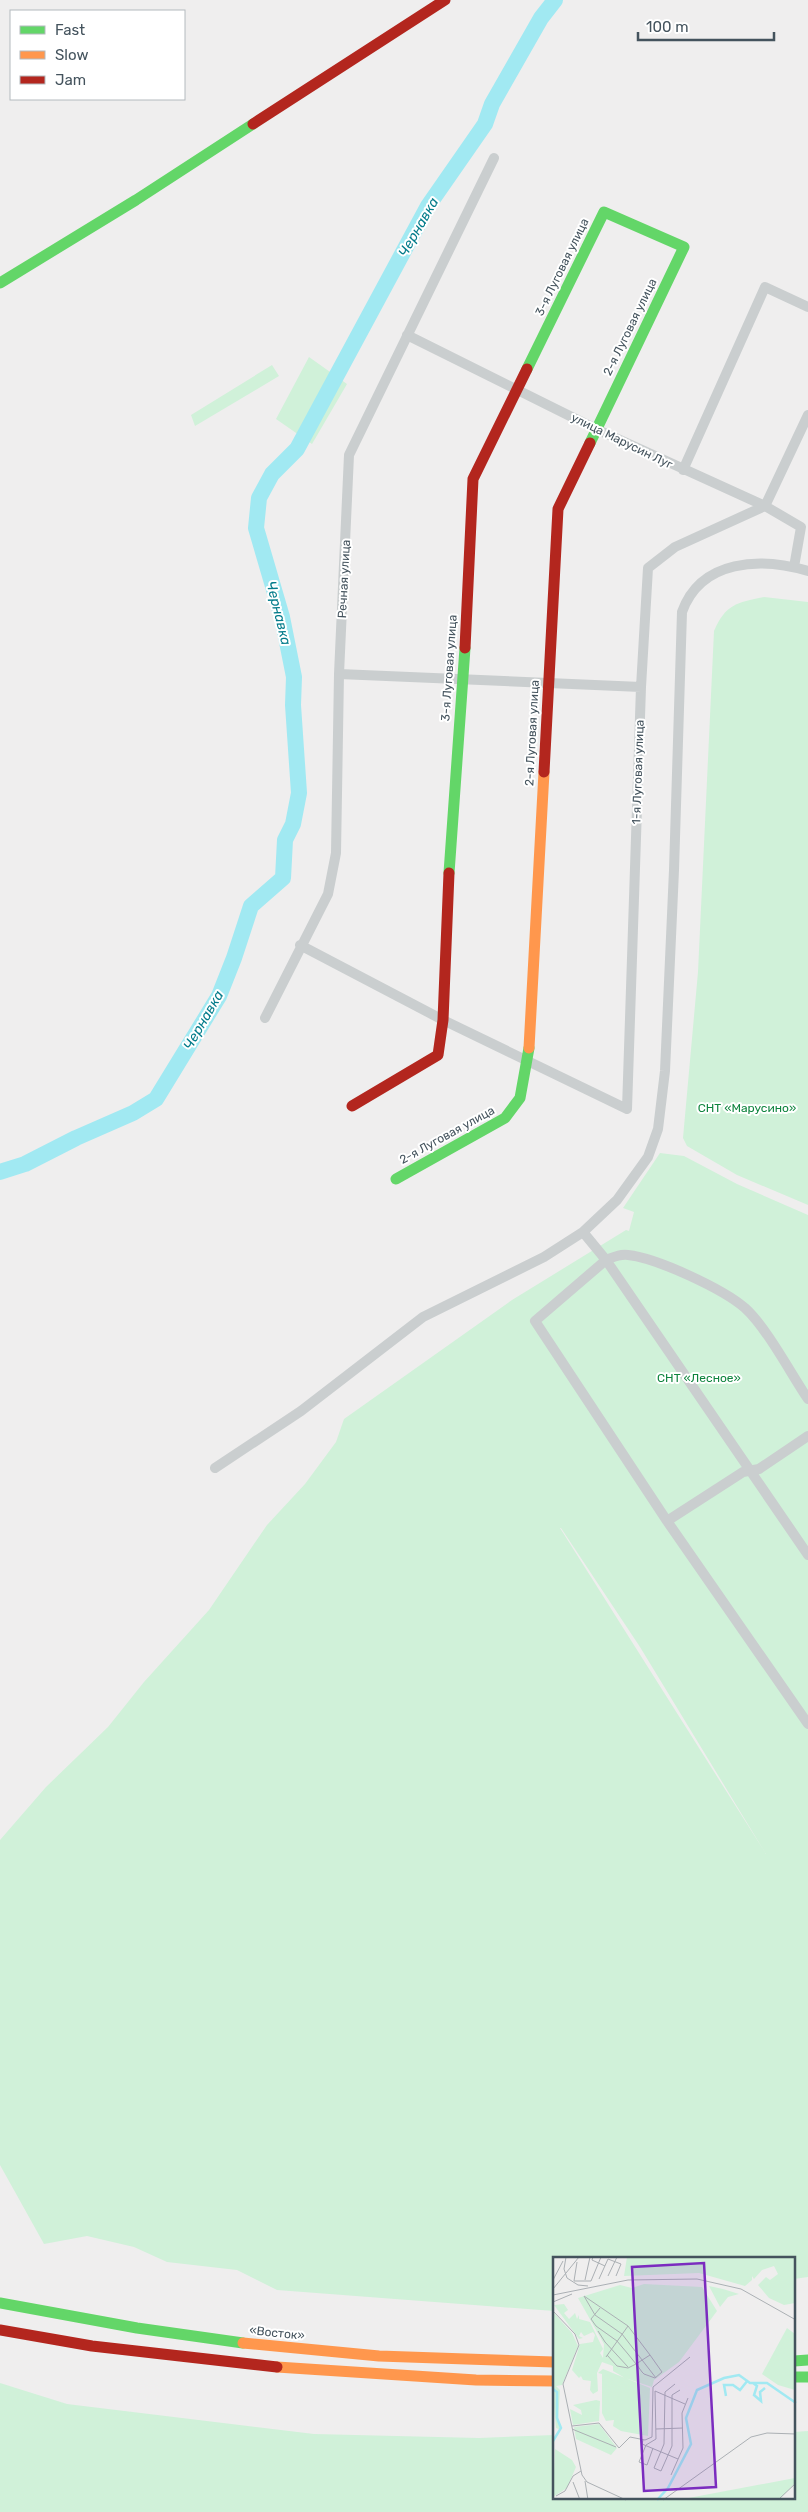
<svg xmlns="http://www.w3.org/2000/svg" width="808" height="2512" font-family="Rubik,sans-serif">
	<rect width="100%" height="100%" fill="#efeeee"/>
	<!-- green -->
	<path fill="#d0f1d9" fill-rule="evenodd" d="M 309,357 L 347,384 L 312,444 L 276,419 Z
		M 272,365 L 279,376 L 195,426 L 191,415 Z
		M 764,597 L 808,602 L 808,1205 L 737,1175 L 687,1146 L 683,1138 L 698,972 L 714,631 C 726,604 736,603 764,597 Z
		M 660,1153 L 684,1156 L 737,1184 L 808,1215 L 808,2277 L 794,2279 L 794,2258 L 554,2258 L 554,2311 L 277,2290 L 237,2270 L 167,2262 L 134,2247 L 87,2236 L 44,2244 L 0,2165 L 0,1840 L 46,1787 L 108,1727 L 144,1682 L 209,1610 L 267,1525 L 305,1484 L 336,1442 L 344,1419 L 512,1300 L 626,1230 L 629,1231 L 634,1212 L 623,1208 ZM 561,1528 L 640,1647 L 766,1854 L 560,1528 Z
		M 0,2383 L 67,2404 L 314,2434 L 479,2438 L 554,2435 L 554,2498 L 794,2498 L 794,2432 L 808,2431 L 808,2512 L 0,2512 Z"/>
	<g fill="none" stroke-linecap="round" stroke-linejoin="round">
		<!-- river -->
		<path stroke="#a1e9f2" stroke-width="16" d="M 0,1172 L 25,1164 L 76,1138 L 133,1113 L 156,1099 L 219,996 L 234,958 L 251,906 L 283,878 L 285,840 L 293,824 L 299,793 L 293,705 L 294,677 L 282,617 L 256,528 L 259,498 L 272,474 L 297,449 L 428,206 L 485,124 L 492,104 L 541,18 L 555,0"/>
		<!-- street -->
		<path stroke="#cacecf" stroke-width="10" d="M 407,335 L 596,429 L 765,506 L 801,527 L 794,567
			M 683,470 L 765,287 L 808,307
			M 339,674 L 641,687
			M 300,945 L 443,1020 L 627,1109 L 641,687 L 648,568 L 675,547 L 765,506 L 808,415
			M 265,1018 L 328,894 L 336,853 L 339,674 L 349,455 L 494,158
			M 583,1232 L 606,1260 L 808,1555
			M 808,1399 C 791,1374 767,1328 745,1308 C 723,1289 657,1258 628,1255 C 619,1254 614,1257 606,1260 L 535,1321 L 667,1521 L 743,1472 L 759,1469 L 808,1436
			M 215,1468 L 301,1411 L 423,1317 L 544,1257 L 583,1232 L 617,1200 L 648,1157 L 658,1129 L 665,1071 L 674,870 L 682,612 C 701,559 761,557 808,571
			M 667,1521 L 808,1724"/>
		<!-- fast -->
		<path stroke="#63d668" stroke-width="11" d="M 0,283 L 136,200 L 253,124
			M 527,369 L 604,212 L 684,247 L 590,443
			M 449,873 L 465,648
			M 396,1179 L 505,1118 L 520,1098 L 529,1048
			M 0,2303 L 137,2328 L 243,2343
			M 794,2361 L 808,2360
			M 794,2377 L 808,2377"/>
		<!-- slow -->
		<path stroke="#ff974d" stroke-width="11" d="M 529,1048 L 544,772
			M 243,2343 L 379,2356 L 554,2362
			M 277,2367 L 476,2380 L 554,2381"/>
		<!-- jam -->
		<path stroke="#b3261e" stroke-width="11" d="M 253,124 L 445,0
			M 465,648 L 473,479 L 527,369
			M 544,772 L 558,509 L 590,443
			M 352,1106 L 438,1055 L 443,1020 L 449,873
			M 0,2330 L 92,2346 L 277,2367"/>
	</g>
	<g text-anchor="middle" stroke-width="4" stroke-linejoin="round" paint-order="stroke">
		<!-- street labels -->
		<g font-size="12" fill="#44535d" stroke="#fff">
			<text transform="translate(562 267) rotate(-64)" y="4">3-я Луговая улица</text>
			<text transform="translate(630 327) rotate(-64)" y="4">2-я Луговая улица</text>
			<text transform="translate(622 441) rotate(26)" y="4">улица Марусин Луг</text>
			<text transform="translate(344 579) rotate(-87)" y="4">Речная улица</text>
			<text transform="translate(449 668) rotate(-86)" y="4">3-я Луговая улица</text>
			<text transform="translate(532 733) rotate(-87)" y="4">2-я Луговая улица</text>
			<text transform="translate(638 772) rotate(-88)" y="4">1-я Луговая улица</text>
			<text transform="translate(447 1135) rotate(-29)" y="4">2-я Луговая улица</text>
			<text transform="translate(277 2333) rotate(6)" y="4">«Восток»</text>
		</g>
		<!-- park labels -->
		<g font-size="12" fill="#0e843e" stroke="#fff">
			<text x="747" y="1112">СНТ «Марусино»</text>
			<text x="699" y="1382">СНТ «Лесное»</text>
		</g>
		<!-- water labels -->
		<g font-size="14" font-style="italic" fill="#047c8b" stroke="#fff">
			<text transform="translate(418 227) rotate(-60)" y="5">Чернавка</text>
			<text transform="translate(279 613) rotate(76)" y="5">Чернавка</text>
			<text transform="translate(203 1020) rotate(-60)" y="5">Чернавка</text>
		</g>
	</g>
	<!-- overview -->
	<g transform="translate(553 2257)">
		<rect width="242" height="242" fill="#efeeee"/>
		<path d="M 74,0 L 242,0 L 242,46 L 231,48 L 216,41 L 205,28 L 213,20 L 217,23 L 225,17 L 221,9 L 209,13 L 201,22 L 199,19 L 199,23 L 192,29 L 146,16 L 71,19 ZM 91,27 L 149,30 L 164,54 L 126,105 L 101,123 L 99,130 L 72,121 L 60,114 L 60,109 L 49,105 L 44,116 L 45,134 L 40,137 L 37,133 L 38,124 L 30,123 L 28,119 L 26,121 L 19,113 L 27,87 L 40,85 L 42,78 L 40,75 L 31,79 L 28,75 L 26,79 L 30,81 L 26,82 L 1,48 L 11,47 L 15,53 L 11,56 L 16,62 L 22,56 L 24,62 L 26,58 L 26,62 L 37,65 L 50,92 L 47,96 L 50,101 L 51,87 L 25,41 L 67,28 L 79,31 ZM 156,29 L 170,32 L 186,37 L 175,40 L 167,50 ZM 0,55 L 19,76 L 25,89 L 9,128 L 3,129 L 7,133 L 5,163 L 8,173 L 3,171 L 0,139 ZM 234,71 L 242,77 L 242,133 L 225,128 L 209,117 ZM 50,112 L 97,131 L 95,179 L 68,174 L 60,169 L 61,163 L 53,164 L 49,156 L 49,117 L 45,116 ZM 43,143 L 47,144 L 46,164 L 20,168 L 17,152 L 29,158 L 28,153 L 20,148 ZM 46,167 L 64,191 L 58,198 L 23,182 L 21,170 ZM 2,192 L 19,203 L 23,210 L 14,231 L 0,240 ZM 242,221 L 242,226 L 227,242 L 125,243 Z" fill="#d0f1d9"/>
		<path fill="none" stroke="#a1e9f2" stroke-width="2.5" d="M 200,126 L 204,129 L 201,138 L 208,144 L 207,135 L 212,131M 0,132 L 4,135 L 4,161 L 8,171 L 0,184M 173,139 L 171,128 L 180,128 L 187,133 L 195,123M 104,243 L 115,231 L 138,187 L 133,161 L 144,133 L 171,121 L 186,118 L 197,126 L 214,126 L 243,146"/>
		<path fill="none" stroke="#abb0b4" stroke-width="1" d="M 13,0 L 11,12 L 14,21 L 25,28 L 35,29M 40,0 L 39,3 L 52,9M 55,2 L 68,7 L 63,19M 24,5 L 21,24 L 38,24 L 48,0M 55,19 L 64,0M 46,22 L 55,2M 0,23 L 10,4M 32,23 L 37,0M 0,32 L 26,0M 0,38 L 75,23 L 144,22 L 188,32 L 243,63M 31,39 L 42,58 L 69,77 L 103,121M 31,39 L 75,69 L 97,98M 0,45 L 19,37M 47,51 L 38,62 L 43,69 L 64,84 L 75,97 L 83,107 L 84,108 L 89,115 L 91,117 L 102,121 L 109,115 L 97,98 L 83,107 L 75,111 L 64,109 L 54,98M 0,54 L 22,77 L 26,88 L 10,127 L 29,218 L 34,225 L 73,243M 45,74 L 52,85 L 75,110M 53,100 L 75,69M 122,127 L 112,135 L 111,187 L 101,211 L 108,214 L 119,189 L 119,138 L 127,133M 19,169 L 46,166 L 66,191M 19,172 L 63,190M 103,172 L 130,171M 90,183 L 89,187 L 125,202M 66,191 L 77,180 L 92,183 L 99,180 L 100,130 L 137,100M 100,191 L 94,208 L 86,205 L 93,188 L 103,182 L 102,134 L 132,147M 118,218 L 130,191 L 129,156 L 135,141M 32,224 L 35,243M 20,225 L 27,243M 3,239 L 12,234 L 20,219 L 28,214M 227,241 L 243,226M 110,243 L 198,180 L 214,176 L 243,177"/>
		<path fill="#7b2cbf" fill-opacity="0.15" stroke="#7b2cbf" stroke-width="2.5" d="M 151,6 L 163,230 L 91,234 L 79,10 Z"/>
		<rect width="242" height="242" fill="none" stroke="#44535d" stroke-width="2.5"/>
	</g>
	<!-- legend -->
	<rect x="10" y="10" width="175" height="90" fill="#ffffff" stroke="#b4babe"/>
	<rect x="20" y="26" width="25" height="8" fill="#63d668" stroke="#b4babe"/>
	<text x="55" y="35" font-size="15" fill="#44535d">Fast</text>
	<rect x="20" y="51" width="25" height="8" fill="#ff974d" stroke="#b4babe"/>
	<text x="55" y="60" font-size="15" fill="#44535d">Slow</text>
	<rect x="20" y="76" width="25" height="8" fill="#b3261e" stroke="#b4babe"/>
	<text x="55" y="85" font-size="15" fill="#44535d">Jam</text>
	<!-- scale -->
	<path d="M638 32v8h136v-8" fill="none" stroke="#44535d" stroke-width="2.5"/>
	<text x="646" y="32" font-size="15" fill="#44535d" stroke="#ffffff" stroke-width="4" paint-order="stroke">100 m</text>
</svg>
